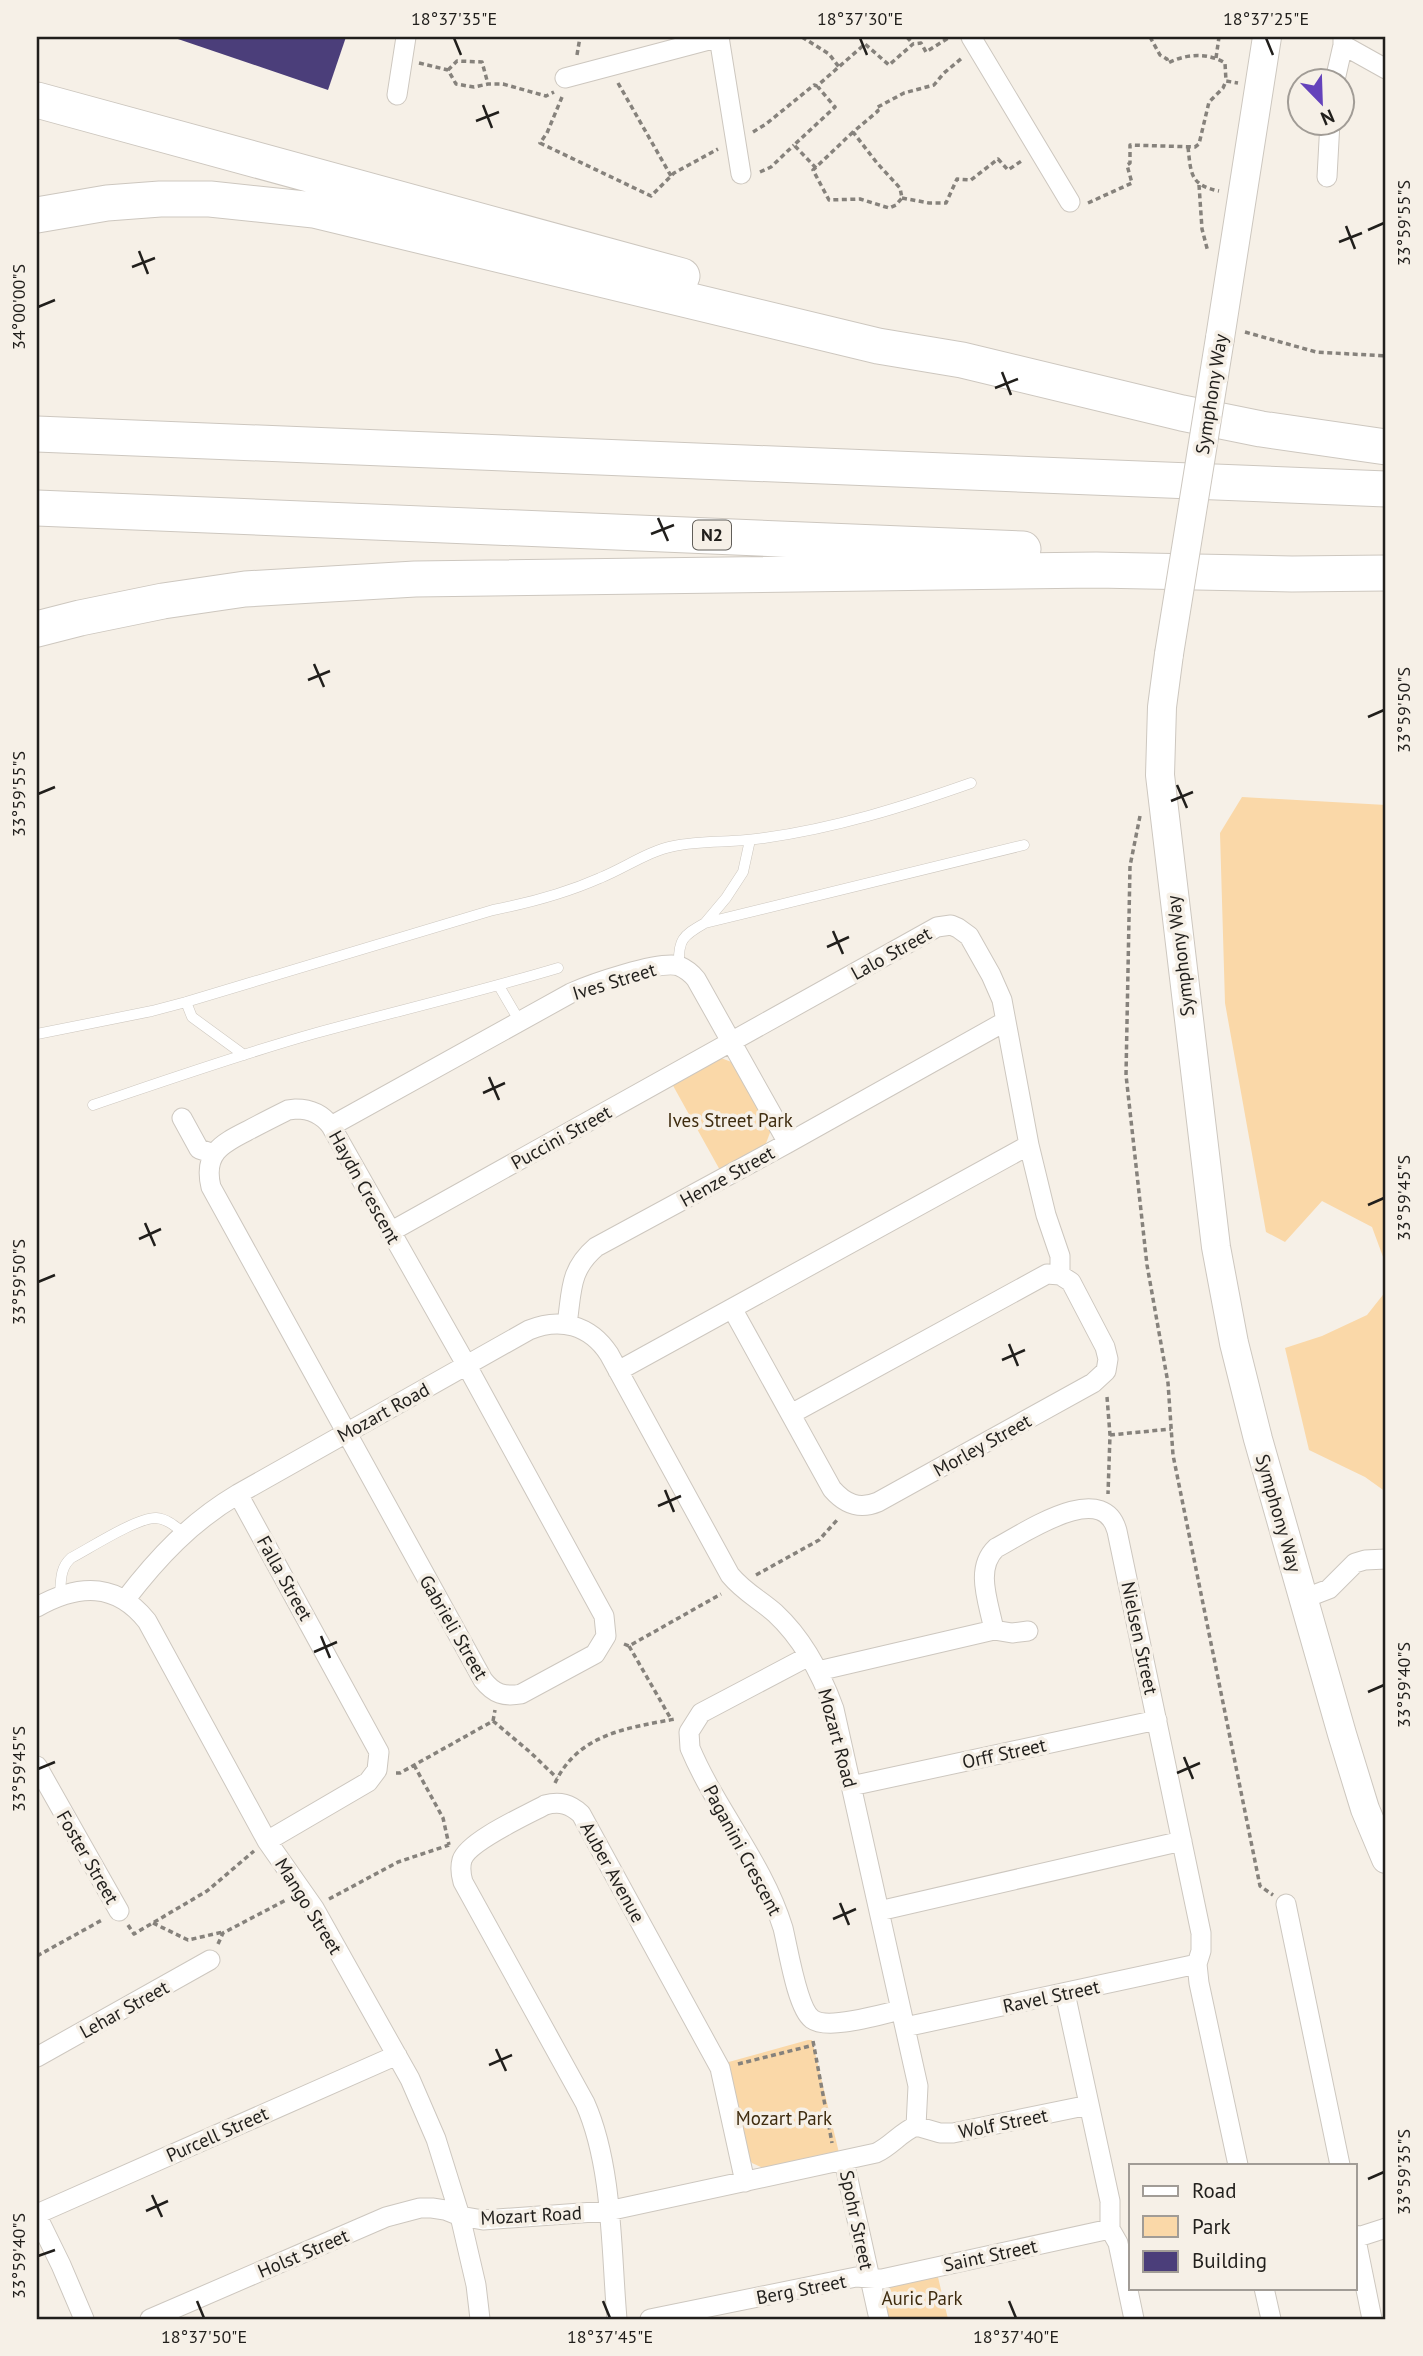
<svg xmlns="http://www.w3.org/2000/svg" width="1423" height="2356" font-family="'PT Sans',sans-serif">
	<rect width="100%" height="100%" fill="#f6f0e7"/>
	<!-- green -->
	<path fill="#fad8a8" d="M 1242,797 L 1386,805 L 1386,1265 L 1372,1227 L 1322,1201 L 1285,1242 L 1266,1232 L 1225,1003 L 1220,833 Z
		M 721,1058 L 734,1063 L 771,1130 L 765,1146 L 721,1172 L 671,1082 Z
		M 1386,1291 L 1386,1492 L 1365,1477 L 1309,1450 L 1285,1348 L 1322,1336 L 1367,1315 Z
		M 808,2040 L 812,2040 L 839,2153 L 763,2168 L 752,2163 L 748,2158 L 725,2063 Z
		M 937,2273 L 948,2319 L 887,2319 L 884,2298 L 891,2286 Z"/>
	<!-- building -->
	<path fill="#4b3e7a" d="M 172,37 L 346,37 L 328,90 Z"/>
	<g fill="none" stroke-linecap="round" stroke-linejoin="round">
		<!-- service casing -->
		<g stroke="#cdc7bf" stroke-width="11">
			<path id="service" d="M 705,923 L 726,898 L 743,872 L 750,840
				M 679,966 C 678,940 682,936 705,923 L 1024,845
				M 499,986 L 520,1022
				M 186,1002 L 192,1017 L 244,1055
				M 37,1034 L 152,1011 L 186,1002 L 493,910 C 529,903 566,893 600,878 C 625,868 648,851 674,846 C 702,840 735,843 764,838 C 836,828 903,807 971,783
				M 93,1105 C 167,1080 241,1054 316,1033 C 397,1011 478,992 558,968
				M 60,1595 C 61,1580 60,1568 71,1558 C 90,1548 138,1517 156,1518 C 168,1519 176,1527 185,1534"/>
		</g>
		<!-- minor casing -->
		<g stroke="#cdc7bf" stroke-width="21">
			<path id="minor" d="M 719,37 L 741,174
				M 971,37 L 1070,202
				M 1343,37 L 1343,45 L 1386,69
				M 565,78 L 720,37
				M 1335,80 L 1343,45
				M 397,95 L 406,37
				M 1327,177 L 1330,122
				M 296,1109 C 311,1109 322,1114 331,1126 L 467,1366 L 604,1616 L 606,1636 L 595,1654 L 521,1694 C 504,1697 494,1694 483,1680 L 211,1187 C 203,1154 221,1144 247,1131 C 260,1124 274,1117 288,1110 Z
				M 182,1118 L 199,1149 L 214,1154
				M 331,1126 L 571,993 C 591,984 660,960 679,966 C 686,969 692,974 696,979 L 788,1143
				M 1029,1145 L 1046,1215 L 1060,1256 L 1060,1275
				M 390,1232 L 937,927 L 951,925 L 958,928 L 969,936 L 991,975 L 1002,1000 L 1029,1145 L 618,1371
				M 733,1310 L 832,1489 C 845,1504 859,1510 878,1502 L 1093,1383 L 1106,1371 L 1108,1359 L 1105,1347 L 1071,1282 L 1060,1275 L 1047,1274 L 791,1414
				M 567,1324 C 572,1291 569,1270 596,1247 L 788,1143 L 1006,1021
				M 238,1494 L 379,1752 L 377,1770 L 368,1782 L 267,1841
				M 1303,1599 L 1329,1589 L 1355,1563 L 1365,1560 L 1386,1559
				M 125,1600 C 158,1557 191,1522 238,1494 L 529,1330 C 560,1317 590,1325 609,1354 L 730,1575 C 744,1592 759,1599 775,1613 C 803,1639 821,1673 834,1709 L 918,2086 L 916,2126
				M 37,1607 C 78,1584 116,1582 147,1621 L 267,1841 L 314,1908 L 410,2079 L 436,2139 L 460,2216 L 476,2285 L 480,2319
				M 994,1630 L 1012,1633 L 1028,1631
				M 809,1656 L 701,1713 L 689,1732 L 690,1748 C 716,1810 763,1863 783,1928 C 788,1948 797,2008 812,2019 C 828,2031 881,2014 901,2010
				M 818,1671 L 994,1630 C 989,1603 974,1569 996,1548 C 1023,1534 1103,1478 1117,1531 L 1201,1933 L 1201,1951 L 1197,1964 L 1199,1983 L 1238,2165
				M 37,1766 L 119,1911
				M 851,1786 L 1157,1720
				M 1286,1904 L 1340,2165
				M 879,1911 L 1182,1841
				M 1065,1993 L 1110,2201 L 1110,2229 L 1118,2243 L 1134,2319
				M 905,2027 L 1197,1964
				M 37,2057 L 210,1960
				M 916,2126 L 940,2133 L 953,2133 L 1089,2105
				M 844,2161 L 879,2319
				M 37,2214 L 397,2055
				M 37,2216 L 61,2265 L 84,2319
				M 1355,2235 L 1372,2319
				M 1355,2238 L 1386,2228
				M 1264,2288 L 1271,2319
				M 150,2319 L 386,2217 L 420,2208 L 432,2208 L 445,2210 L 460,2216 L 483,2220 L 608,2211 L 876,2153 C 891,2146 901,2132 916,2126
				M 617,2319 C 611,2251 613,2166 585,2103 L 463,1882 C 461,1875 460,1867 462,1860 C 468,1841 527,1815 545,1805 C 560,1801 570,1804 581,1814 L 720,2068 L 745,2182
				M 650,2319 L 856,2277 L 882,2279 L 1110,2229"/>
		</g>
		<!-- secondary casing -->
		<g stroke="#cdc7bf" stroke-width="30">
			<path id="secondary" d="M 1220,338 L 1267,37
				M 1169,654 L 1162,707 L 1160,775 L 1216,1247 L 1234,1343 L 1258,1439 L 1342,1734 L 1365,1809 L 1386,1859"/>
		</g>
		<!-- motorway casing -->
		<g stroke="#cdc7bf" stroke-width="37">
			<path id="motorway" d="M 37,100 L 682,276
				M 37,215 L 107,203 L 160,199 L 210,199 L 314,210 L 878,346 L 962,360 L 1182,413 L 1261,429 L 1386,447
				M 37,434 L 1386,489
				M 37,508 L 1023,549
				M 37,629 L 80,618 L 163,601 L 245,589 L 415,579 L 1096,570 L 1292,574 L 1386,573"/>
		</g>
		<!-- path -->
		<path stroke="#86827c" stroke-width="3.5" stroke-dasharray="5 3.5" stroke-linecap="butt" d="M 802,37 L 829,54 L 839,67
			M 907,37 L 913,44
			M 1150,37 L 1160,55 L 1167,59 L 1168,63 C 1186,54 1207,52 1225,63 L 1226,81
			M 577,55 L 580,37
			M 1216,58 L 1219,37
			M 419,63 L 448,70 L 456,84 L 474,87 L 488,84 L 503,84 L 546,96 L 554,92
			M 448,70 L 457,61 L 482,62 L 488,84
			M 618,83 L 671,176
			M 562,97 L 547,133 L 540,143 L 651,196 L 674,173 L 718,149
			M 753,132 L 766,124 L 814,85 L 817,86 L 865,44 L 889,65 L 913,44 L 921,43 L 926,52 L 950,37
			M 853,132 L 813,170 L 829,200 L 860,199 L 889,208 L 896,205 L 902,198 L 900,188 L 877,163 L 853,132 L 878,111 L 876,108 L 904,93 L 934,85 L 944,73 L 962,58
			M 1188,147 C 1191,174 1190,185 1219,191
			M 816,168 L 794,145 L 835,107 L 818,87
			M 760,172 L 771,167 L 794,145
			M 1199,185 L 1202,229 L 1208,252
			M 902,198 L 929,203 L 946,203 L 957,179 L 971,180 L 998,159 L 1008,170 L 1023,160
			M 1088,203 L 1132,183 L 1127,165 L 1130,163 L 1130,145 L 1195,147 L 1199,144 L 1209,102 L 1223,88 L 1226,81 L 1238,83
			M 1245,332 L 1316,352 L 1386,356
			M 1140,816 L 1130,866 L 1126,1075 L 1147,1265 L 1168,1383 L 1173,1455 L 1260,1886 L 1273,1895
			M 1107,1397 L 1110,1435 L 1108,1494
			M 1110,1435 L 1171,1429
			M 756,1575 L 819,1540 L 838,1519
			M 624,1644 L 629,1646 L 721,1594
			M 629,1646 L 671,1719
			M 493,1721 L 530,1752 L 557,1778
			M 414,1765 L 443,1818 L 449,1845
			M 396,1773 L 400,1773 L 493,1721 L 495,1710
			M 555,1783 C 578,1734 627,1728 675,1719
			M 329,1899 L 398,1862 L 449,1845
			M 153,1923 L 188,1940 L 223,1932
			M 128,1925 L 134,1934 L 207,1891 L 254,1851
			M 218,1944 L 223,1933 L 286,1900
			M 37,1956 L 102,1920
			M 813,2041 L 832,2143
			M 738,2064 L 814,2045"/>
		<!-- service -->
		<use href="#service" stroke="#fff" stroke-width="10"/>
		<!-- minor -->
		<use href="#minor" stroke="#fff" stroke-width="19"/>
		<!-- secondary -->
		<use href="#secondary" stroke="#fff" stroke-width="28"/>
		<!-- motorway -->
		<use href="#motorway" stroke="#fff" stroke-width="35"/>
		<!-- secondary-bridge casing -->
		<g stroke="#cdc7bf" stroke-width="30" stroke-linecap="butt">
			<path id="secondary-bridge" d="M 1169,654 L 1220,338"/>
		</g>
		<!-- secondary-bridge -->
		<use href="#secondary-bridge" stroke="#fff" stroke-width="28"/>
	</g>
	<!-- ticks -->
	<path fill="none" stroke="#211f1c" stroke-width="2.5" d="M 454,38 L 461,55M 860,38 L 867,55M 1266,38 L 1273,55M 483,105 L 492,128M 476,121 L 499,112M 1346,226 L 1355,249M 1368,230 L 1384,223M 1339,242 L 1362,233M 139,251 L 148,274M 132,267 L 155,258M 38,307 L 55,300M 1002,372 L 1011,395M 995,388 L 1018,379M 658,518 L 668,541M 651,534 L 674,525M 314,664 L 324,687M 308,680 L 330,671M 1368,717 L 1384,710M 1177,785 L 1187,808M 38,794 L 55,787M 1171,801 L 1193,792M 833,931 L 843,954M 827,947 L 849,937M 489,1077 L 499,1100M 483,1093 L 505,1083M 1368,1205 L 1384,1198M 145,1223 L 155,1246M 139,1239 L 161,1229M 38,1282 L 55,1275M 1009,1344 L 1018,1366M 1002,1360 L 1025,1350M 665,1490 L 674,1512M 658,1506 L 681,1496M 321,1636 L 330,1658M 314,1652 L 337,1642M 1368,1692 L 1384,1685M 1184,1757 L 1193,1779M 38,1769 L 55,1762M 1177,1773 L 1200,1763M 840,1903 L 849,1925M 833,1919 L 856,1909M 496,2049 L 506,2071M 489,2065 L 512,2055M 1368,2179 L 1384,2172M 152,2195 L 162,2217M 146,2211 L 168,2201M 38,2256 L 55,2250M 197,2301 L 204,2318M 603,2301 L 610,2318M 1009,2301 L 1016,2318"/>
	<g text-anchor="middle" stroke-width="7" stroke-linejoin="round" paint-order="stroke">
		<!-- shield labels -->
		<rect fill="#f6f0e7" stroke="#615e59" stroke-width="2" x="693" y="520.5" width="38" height="29" rx="5"/>
		<g font-size="18" font-weight="bold" fill="#211f1c">
			<text x="712" y="541">N2</text>
		</g>
		<!-- street labels -->
		<g font-size="19" fill="#211f1c" stroke="#f6f0e7">
			<text transform="translate(1211 394) rotate(-81)" y="7">Symphony Way</text>
			<text transform="translate(891 953) rotate(-29)" y="7">Lalo Street</text>
			<text transform="translate(1180 956) rotate(-97)" y="7">Symphony Way</text>
			<text transform="translate(614 981) rotate(-17)" y="7">Ives Street</text>
			<text transform="translate(561 1137) rotate(-29)" y="7">Puccini Street</text>
			<text transform="translate(727 1176) rotate(-29)" y="7">Henze Street</text>
			<text transform="translate(365 1187) rotate(61)" y="7">Haydn Crescent</text>
			<text transform="translate(383 1412) rotate(-29)" y="7">Mozart Road</text>
			<text transform="translate(982 1445) rotate(-29)" y="7">Morley Street</text>
			<text transform="translate(1279 1513) rotate(74)" y="7">Symphony Way</text>
			<text transform="translate(285 1578) rotate(61)" y="7">Falla Street</text>
			<text transform="translate(454 1627) rotate(60)" y="7">Gabrieli Street</text>
			<text transform="translate(1140 1638) rotate(78)" y="7">Nielsen Street</text>
			<text transform="translate(838 1738) rotate(75)" y="7">Mozart Road</text>
			<text transform="translate(1004 1753) rotate(-12)" y="7">Orff Street</text>
			<text transform="translate(743 1850) rotate(62)" y="7">Paganini Crescent</text>
			<text transform="translate(88 1857) rotate(60)" y="7">Foster Street</text>
			<text transform="translate(613 1872) rotate(61)" y="7">Auber Avenue</text>
			<text transform="translate(309 1906) rotate(58)" y="7">Mango Street</text>
			<text transform="translate(1051 1996) rotate(-12)" y="7">Ravel Street</text>
			<text transform="translate(124 2009) rotate(-29)" y="7">Lehar Street</text>
			<text transform="translate(1003 2123) rotate(-11)" y="7">Wolf Street</text>
			<text transform="translate(217 2134) rotate(-24)" y="7">Purcell Street</text>
			<text transform="translate(531 2215) rotate(-3)" y="7">Mozart Road</text>
			<text transform="translate(857 2220) rotate(78)" y="7">Spohr Street</text>
			<text transform="translate(303 2253) rotate(-23)" y="7">Holst Street</text>
			<text transform="translate(990 2255) rotate(-12)" y="7">Saint Street</text>
			<text transform="translate(801 2289) rotate(-11)" y="7">Berg Street</text>
		</g>
		<!-- park labels -->
		<g font-size="19" fill="#3f2c0f" stroke="#f6f0e7">
			<text x="730" y="1127">Ives Street Park</text>
			<text x="784" y="2125">Mozart Park</text>
			<text x="922" y="2305">Auric Park</text>
		</g>
	</g>
	<!-- border -->
	<rect width="1423" height="2356" fill="none" stroke="#f6f0e7" stroke-width="77"/>
	<!-- legend -->
	<rect x="1129" y="2164" width="228" height="126" fill="#f6f0e7" stroke="#a19c96" stroke-width="2"/>
	<rect x="1143" y="2186" width="35" height="10" fill="#ffffff" stroke="#a19c96" stroke-width="2"/>
	<text x="1192" y="2198" font-size="21" fill="#211f1c">Road</text>
	<rect x="1143" y="2216" width="35" height="21" fill="#fad8a8" stroke="#a19c96" stroke-width="2"/>
	<text x="1192" y="2234" font-size="21" fill="#211f1c">Park</text>
	<rect x="1143" y="2251" width="35" height="21" fill="#4b3e7a" stroke="#a19c96" stroke-width="2"/>
	<text x="1192" y="2268" font-size="21" fill="#211f1c">Building</text>
	<!-- north arrow -->
	<g transform="translate(1321 102) rotate(157)"><circle r="33" fill="#f6f0e7" stroke="#a19c96" stroke-width="2"/>
	<path d="M0-5L12 26L0 18L-12 26Z" fill="#6442bb"/>
	<text y="-10" font-size="19" font-weight="bold" text-anchor="middle" fill="#211f1c">N</text>
	</g>
	<rect x="38" y="38" width="1346" height="2280" fill="none" stroke="#211f1c" stroke-width="2.5"/>
	<g font-size="18" text-anchor="middle" fill="#211f1c">
		<text x="454" y="25">18°37'35"E</text>
		<text x="860" y="25">18°37'30"E</text>
		<text x="1266" y="25">18°37'25"E</text>
		<text transform="translate(1404 223) rotate(-90)" y="6">33°59'55"S</text>
		<text transform="translate(19 307) rotate(-90)" y="6">34°00'00"S</text>
		<text transform="translate(1404 710) rotate(-90)" y="6">33°59'50"S</text>
		<text transform="translate(19 794) rotate(-90)" y="6">33°59'55"S</text>
		<text transform="translate(1404 1198) rotate(-90)" y="6">33°59'45"S</text>
		<text transform="translate(19 1282) rotate(-90)" y="6">33°59'50"S</text>
		<text transform="translate(1404 1685) rotate(-90)" y="6">33°59'40"S</text>
		<text transform="translate(19 1769) rotate(-90)" y="6">33°59'45"S</text>
		<text transform="translate(1404 2172) rotate(-90)" y="6">33°59'35"S</text>
		<text transform="translate(19 2256) rotate(-90)" y="6">33°59'40"S</text>
		<text x="204" y="2343">18°37'50"E</text>
		<text x="610" y="2343">18°37'45"E</text>
		<text x="1016" y="2343">18°37'40"E</text>
	</g>
</svg>
